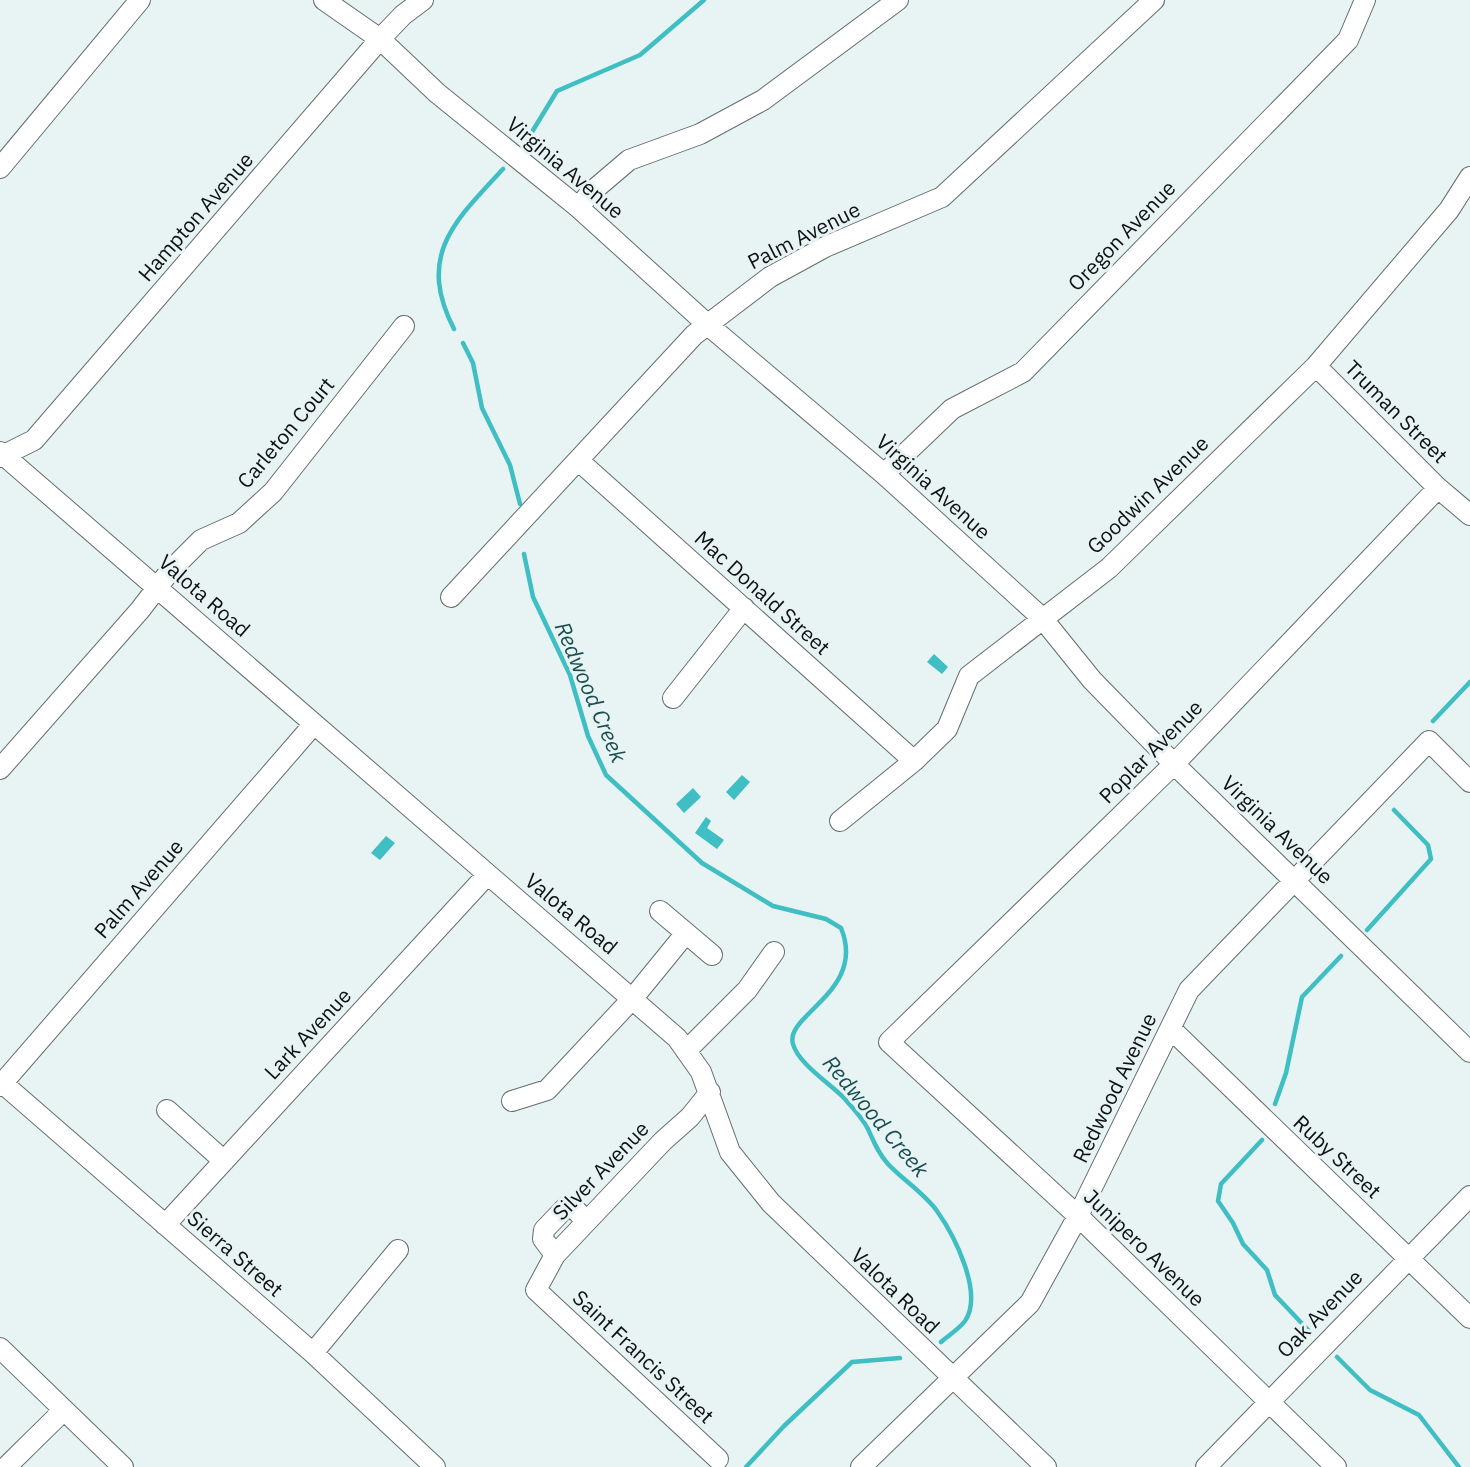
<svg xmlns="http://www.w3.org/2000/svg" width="1470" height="1467" font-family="'IBM Plex Sans',sans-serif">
	<rect width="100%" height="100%" fill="#e8f3f3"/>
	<!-- water -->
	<path fill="#3fbec3" d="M 934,654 L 948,667 L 942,674 L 927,662 Z
		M 742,775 L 750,782 L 734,800 L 726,792 Z
		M 693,788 L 701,797 L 684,813 L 676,804 Z
		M 706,817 L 711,821 L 707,828 L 724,840 L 717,849 L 695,833 Z
		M 386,836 L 395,843 L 380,860 L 371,853 Z"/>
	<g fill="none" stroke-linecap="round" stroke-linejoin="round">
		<!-- stream -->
		<path stroke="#3fbec3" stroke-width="4.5" d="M 524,145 L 557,91 L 640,55 L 704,0
			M 454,329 C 416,255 455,221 503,169
			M 463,343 L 473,363 L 482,408 L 510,465 L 520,504
			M 524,554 L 533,597 L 570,675 L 588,736 L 606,775 L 702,863 L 773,906 L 826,919 L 841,928 C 867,991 784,1015 793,1044 C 798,1063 829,1083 843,1097 C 852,1107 862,1117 868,1129 C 874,1142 878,1153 888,1164 C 903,1180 924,1193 937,1211 C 954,1235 984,1293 965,1321 C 959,1329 949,1335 941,1342
			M 1433,721 L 1470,682
			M 1367,930 L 1431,859 L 1428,845 L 1394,810
			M 1275,1104 L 1286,1073 L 1302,997 L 1341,956
			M 1262,1140 L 1221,1184 L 1218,1201 L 1233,1223 L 1243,1244 L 1267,1270 L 1275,1295 L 1311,1333
			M 1337,1357 L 1370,1390 L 1419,1415 L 1459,1467
			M 746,1467 L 784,1426 L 852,1362 L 900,1358"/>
		<!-- minor casing -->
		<g stroke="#646e6e" stroke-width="22">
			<path id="minor" d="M 324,0 L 380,39 L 437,93 L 579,208 L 708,325 L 884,474 L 1042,618 L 1092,680 L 1174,764 L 1470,1052
				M 0,168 L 140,0
				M 579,208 L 589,194 L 629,160 L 700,134 L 763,100 L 898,0
				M 1316,366 L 1438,488 L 1470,515
				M 0,452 L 677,1038 L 701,1072 L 730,1152 L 771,1203 L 1046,1467
				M 0,457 L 34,440 L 380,39 L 403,15 L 423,0
				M 579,461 L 914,761
				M 884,474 L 952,409 L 1023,372 L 1348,40 L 1365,0
				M 451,597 L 694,335 L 770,277 L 825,247 L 942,197 L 1154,0
				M 673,698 L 744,608
				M 0,769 L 140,610 L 170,571 L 201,540 L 239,523 L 273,492 L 404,326
				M 840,821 L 914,761 L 947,729 L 969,676 L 1109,568 L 1316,366 L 1449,210 L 1470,177
				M 660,911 L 712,955
				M 1171,1029 L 1470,1318
				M 686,1051 L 747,990 L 774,952
				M 0,1081 L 313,1353 L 435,1467
				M 0,1086 L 314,724
				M 710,1092 L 690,1117 L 663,1141 L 555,1255 L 536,1290 L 718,1459
				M 512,1101 L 547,1090 L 633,998 L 686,933
				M 167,1110 L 224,1161
				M 165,1225 L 487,875
				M 555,1255 L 543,1239 L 544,1230 L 567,1206 L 572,1206 L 586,1221
				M 0,1348 L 123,1467
				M 313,1353 L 398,1250
				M 6,1467 L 64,1410
				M 861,1467 L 1030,1303 L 1078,1216 L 1189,990 L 1429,741 L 1470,782
				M 1206,1467 L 1470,1196
				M 1336,1467 L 1078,1216 L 889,1042 L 1174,764 L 1438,488"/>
		</g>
		<!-- minor -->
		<use href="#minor" stroke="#fff" stroke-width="20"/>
	</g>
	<g text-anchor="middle" stroke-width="6" stroke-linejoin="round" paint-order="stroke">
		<!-- street labels -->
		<g font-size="21" fill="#0e1112" stroke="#e8f3f3">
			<text transform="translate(565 168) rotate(40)" y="7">Virginia Avenue</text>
			<text transform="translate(196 217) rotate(-49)" y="7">Hampton Avenue</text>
			<text transform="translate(804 236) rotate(-27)" y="7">Palm Avenue</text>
			<text transform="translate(1122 236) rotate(-46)" y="7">Oregon Avenue</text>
			<text transform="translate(1396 412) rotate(45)" y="7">Truman Street</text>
			<text transform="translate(286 433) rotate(-50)" y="7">Carleton Court</text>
			<text transform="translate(933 487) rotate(42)" y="7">Virginia Avenue</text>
			<text transform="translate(1148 495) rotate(-44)" y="7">Goodwin Avenue</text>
			<text transform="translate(762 593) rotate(42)" y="7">Mac Donald Street</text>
			<text transform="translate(204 596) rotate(41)" y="7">Valota Road</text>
			<text transform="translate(1151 752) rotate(-45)" y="7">Poplar Avenue</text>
			<text transform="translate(1277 830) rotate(44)" y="7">Virginia Avenue</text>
			<text transform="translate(139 889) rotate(-49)" y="7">Palm Avenue</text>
			<text transform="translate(571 914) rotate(40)" y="7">Valota Road</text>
			<text transform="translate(308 1034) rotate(-47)" y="7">Lark Avenue</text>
			<text transform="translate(1115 1088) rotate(-64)" y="7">Redwood Avenue</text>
			<text transform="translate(1337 1157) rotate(43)" y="7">Ruby Street</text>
			<text transform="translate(601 1171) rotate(-46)" y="7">Silver Avenue</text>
			<text transform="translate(1144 1248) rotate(44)" y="7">Junipero Avenue</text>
			<text transform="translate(235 1254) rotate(41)" y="7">Sierra Street</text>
			<text transform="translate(895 1291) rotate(44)" y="7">Valota Road</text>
			<text transform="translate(1320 1314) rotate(-46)" y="7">Oak Avenue</text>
			<text transform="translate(643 1357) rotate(43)" y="7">Saint Francis Street</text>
		</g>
		<!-- water labels -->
		<g font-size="22" font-style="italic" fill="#194e50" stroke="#e8f3f3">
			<text transform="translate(591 692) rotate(67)" y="8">Redwood Creek</text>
			<text transform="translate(876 1116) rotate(50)" y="8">Redwood Creek</text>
		</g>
	</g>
</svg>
